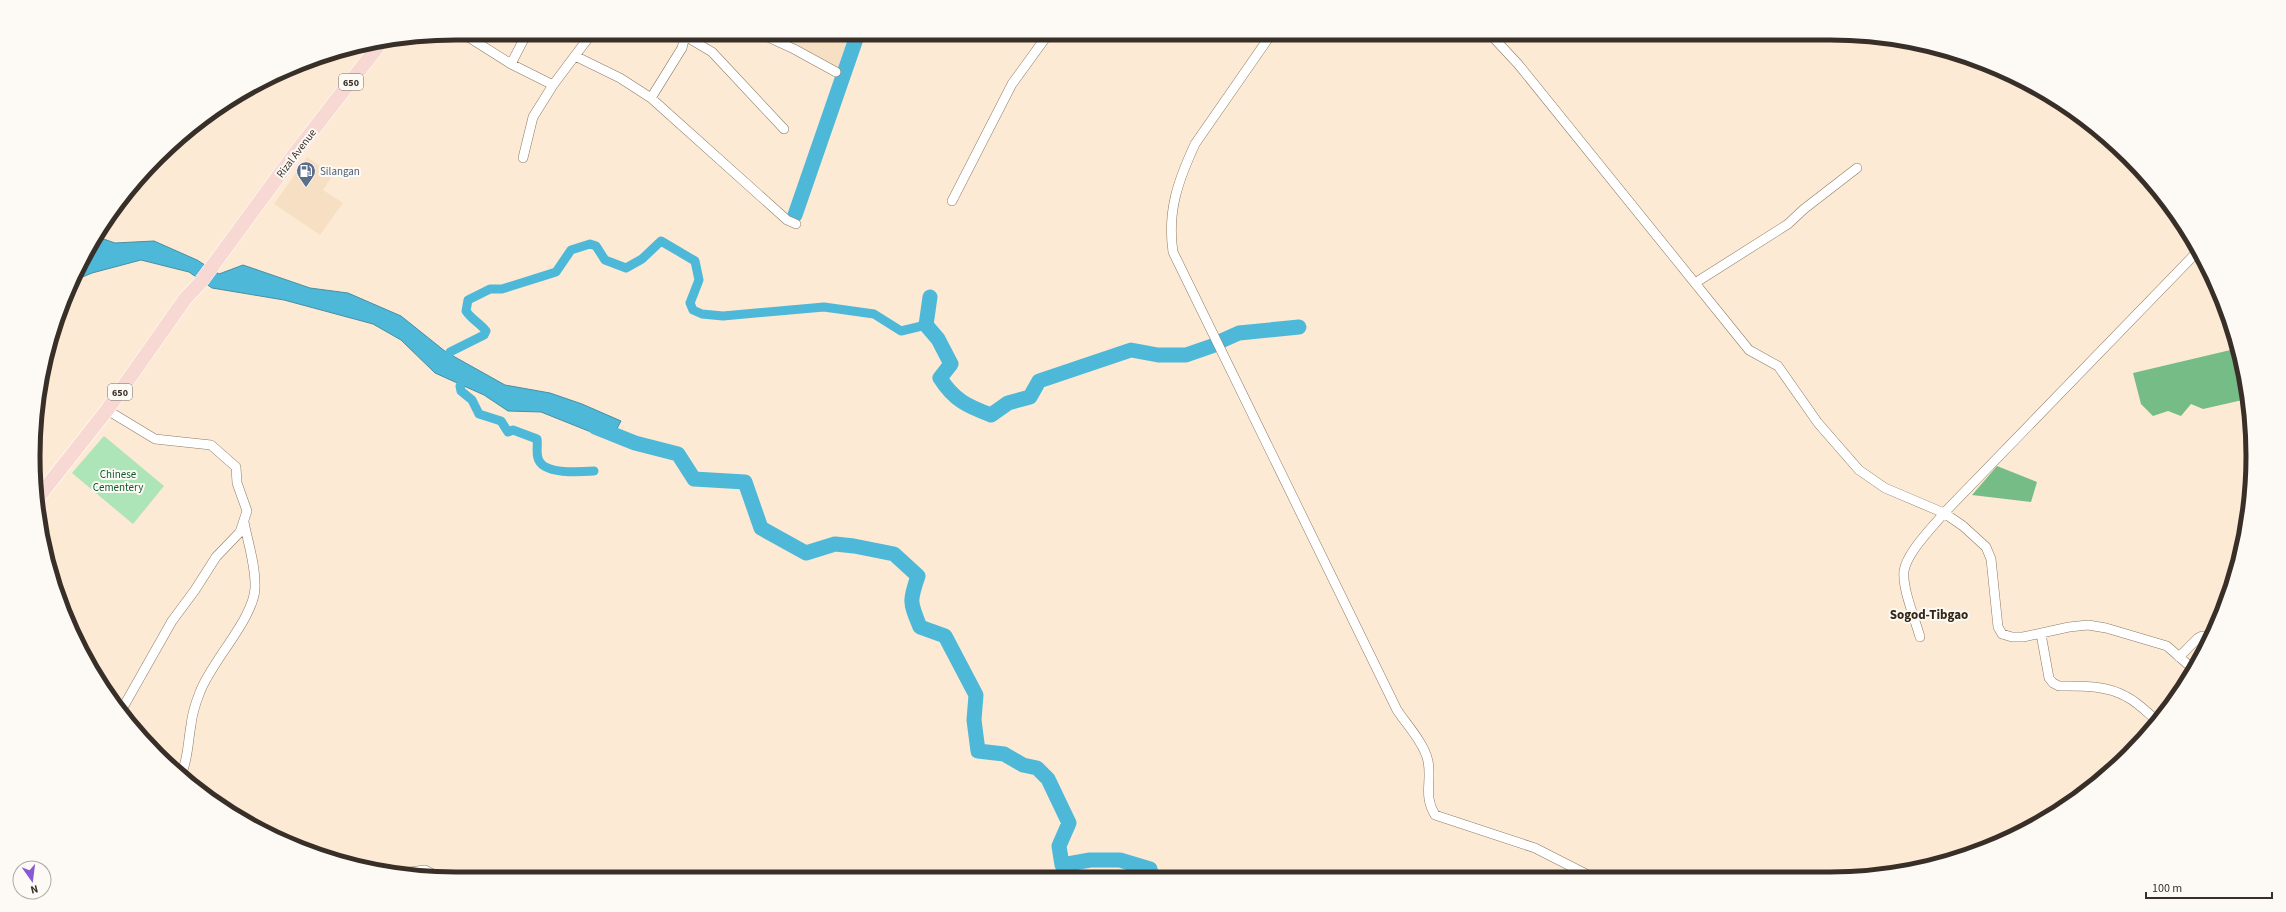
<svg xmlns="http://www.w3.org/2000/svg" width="2286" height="912" font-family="'Source Sans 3',sans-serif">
	<rect width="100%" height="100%" fill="#fdead4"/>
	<!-- built -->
	<path fill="#f7dfc3" d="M 766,33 L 850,33 L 837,70 Z
		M 307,157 L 333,175 L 323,190 L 343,203 L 320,235 L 274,204 Z"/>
	<!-- green -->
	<path fill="#ade4b8" d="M 104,436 L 164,486 L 133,524 L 72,473 Z"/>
	<!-- forest -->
	<path fill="#75bc86" d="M 2239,348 L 2247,399 L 2203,409 L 2191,404 L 2181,416 L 2168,411 L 2153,416 L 2141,404 L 2133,373 Z
		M 1997,466 L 2037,482 L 2031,502 L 1972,495 Z"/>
	<!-- water -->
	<path fill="#4eb8d8" stroke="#478fa3" d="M 95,236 L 115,243 L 154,241 L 197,260 L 219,274 L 243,265 L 310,288 L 348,293 L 401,316 L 446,352 L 505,385 L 550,393 L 582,404 L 621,421 L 611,440 L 541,412 L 508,411 L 484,395 L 435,373 L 401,340 L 373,324 L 284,300 L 212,288 L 189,272 L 141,260 L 92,273 L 73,281 Z"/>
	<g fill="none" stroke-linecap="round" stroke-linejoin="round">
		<!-- canal -->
		<path stroke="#4eb8d8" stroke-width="9" d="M 450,352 L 484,335 L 486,331 C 480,323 472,320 466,311 L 468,300 L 490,289 L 502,289 L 556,272 L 571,250 L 590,244 L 596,246 L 605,260 L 626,268 L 642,259 L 661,241 L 695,261 L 699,280 L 690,303 L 693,310 L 702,314 L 723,316 L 824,307 L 874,314 L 901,331 L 926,325
			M 460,386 L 461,391 L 472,400 L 479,414 L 501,421 L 508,432 L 513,430 L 537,439 C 538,445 536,452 538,458 C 542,475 581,472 594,471"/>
		<!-- river -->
		<path stroke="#4eb8d8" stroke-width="15" d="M 795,215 L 858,33
			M 930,297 L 926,325 L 938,339 L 951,364 L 940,378 C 954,400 967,406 991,415 L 1008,403 L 1030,397 L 1039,381 L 1131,350 L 1158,355 L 1186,355 L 1212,346
			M 1221,341 L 1239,333 L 1299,327
			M 595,427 L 635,443 L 678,454 L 694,479 L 745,482 L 761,528 L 806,553 L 835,544 L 854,546 L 894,554 L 918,576 C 909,602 910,602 920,627 L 945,636 L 976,695 L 974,720 L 978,751 L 1004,754 L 1023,765 L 1037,768 L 1048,779 L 1069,823 L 1059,846 L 1062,865 L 1090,860 L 1120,860 L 1150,869 L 1152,877"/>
		<!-- minor casing -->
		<g stroke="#8b7a66" stroke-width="10">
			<path id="minor" d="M 462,33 L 511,64 L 553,85
				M 759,33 L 794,49 L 836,72
				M 1272,33 L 1195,144 C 1178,181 1167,211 1173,252 L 1397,710 C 1407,725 1424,743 1428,761 C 1432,782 1423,795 1435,815 L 1535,848 L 1590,876
				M 1489,33 L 1518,64 L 1749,350 L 1778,366 L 1818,423 L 1859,470 L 1885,488 L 1944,513 L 1963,526 L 1986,547 L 1991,559 L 1998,627 L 2002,634 L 2012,637 L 2023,637 L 2069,627 L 2088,625 L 2106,628 L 2167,646 L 2193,669
				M 575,56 L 620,78 L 651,98 L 787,220 L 796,224
				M 511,64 L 527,33
				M 651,98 L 682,48 L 685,36 L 712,52 L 784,129
				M 523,158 L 533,117 L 553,85 L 592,33
				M 952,201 L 1012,84 L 1049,33
				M 1695,283 L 1788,224 L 1804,209 L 1857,168
				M 107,410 L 155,439 L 211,445 L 236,467 L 237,483 L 247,511 L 240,532 L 216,557 L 195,590 L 172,621 L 121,711
				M 2041,634 L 2049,678 L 2053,683 L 2059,686 C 2082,686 2106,685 2127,697 C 2137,702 2147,712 2156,720
				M 1920,637 C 1915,619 1902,588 1904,571 C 1907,552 1933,527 1944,513 L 2198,251
				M 2179,657 L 2198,638 L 2202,636 L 2208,638
				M 181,775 C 188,760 188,741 191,725 C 192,714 196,702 200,692 C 211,662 254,618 255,588 C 256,567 248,543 244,522
				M 394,874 L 425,870 L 440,878"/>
		</g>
		<!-- primary casing -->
		<g stroke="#fff" stroke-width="15">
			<path id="primary" d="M 37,499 L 107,410 L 185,299 L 200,283 L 299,148 L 383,40"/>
		</g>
		<!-- minor -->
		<use href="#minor" stroke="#fff" stroke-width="9"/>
		<!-- primary -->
		<use href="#primary" stroke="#f7d8d3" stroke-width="14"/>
	</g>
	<!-- icons -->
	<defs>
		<g id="fuel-pin" transform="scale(1)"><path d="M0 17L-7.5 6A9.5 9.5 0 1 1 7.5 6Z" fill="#5c6f8a" stroke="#fdfaf5"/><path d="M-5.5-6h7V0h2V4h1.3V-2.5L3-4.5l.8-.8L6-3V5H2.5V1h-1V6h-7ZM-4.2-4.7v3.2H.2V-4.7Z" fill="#fff"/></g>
	</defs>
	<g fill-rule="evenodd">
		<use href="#fuel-pin" x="306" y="171"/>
	</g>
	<g text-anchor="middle" stroke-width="4" stroke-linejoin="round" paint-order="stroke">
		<!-- shield labels -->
		<g fill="#fdfaf5" stroke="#736d66" stroke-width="1">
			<rect x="339" y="74" width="24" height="16" rx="3"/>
			<rect x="108" y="384" width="24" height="16" rx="3"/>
		</g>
		<g font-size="10" font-weight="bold" fill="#383028">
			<text x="351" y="86">650</text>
			<text x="120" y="396">650</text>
		</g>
		<!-- street labels -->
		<g font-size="11" fill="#383028" stroke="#fdfaf5">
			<text transform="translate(296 153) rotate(-53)" y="4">Rizal Avenue</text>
		</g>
		<!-- service labels -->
		<g font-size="11" fill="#4e5e75" stroke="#fdfaf5" text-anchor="start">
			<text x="320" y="175">Silangan</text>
		</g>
		<!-- park labels -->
		<g font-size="11" fill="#0a5d2b" stroke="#fdfaf5">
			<text x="118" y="478">Chinese<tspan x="118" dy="13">Cementery</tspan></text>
		</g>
		<!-- quarter labels -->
		<g font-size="13" font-weight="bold" fill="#362817" stroke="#fdfaf5">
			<text x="1929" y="619">Sogod-Tibgao</text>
		</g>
	</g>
	<!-- crop -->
	<path d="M0 0H2286V912H0ZM456 40H1830A416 416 0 0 1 2246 456V456A416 416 0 0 1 1830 872H456A416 416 0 0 1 40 456V456A416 416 0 0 1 456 40Z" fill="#fdfaf5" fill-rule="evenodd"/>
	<path fill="none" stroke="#383028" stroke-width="5" d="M456 40H1830A416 416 0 0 1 2246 456V456A416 416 0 0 1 1830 872H456A416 416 0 0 1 40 456V456A416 416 0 0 1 456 40Z"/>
	<!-- north arrow -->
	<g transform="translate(32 880) rotate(166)"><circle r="19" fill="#fdfaf5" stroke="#aea9a3"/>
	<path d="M0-3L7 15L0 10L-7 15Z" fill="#875ad3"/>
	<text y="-6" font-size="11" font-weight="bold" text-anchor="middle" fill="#383028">N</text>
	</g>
	<!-- scale -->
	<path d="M2146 892v6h126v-6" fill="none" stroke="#383028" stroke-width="2"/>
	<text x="2152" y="892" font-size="12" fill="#383028" stroke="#fdfaf5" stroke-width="3" paint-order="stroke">100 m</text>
</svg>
